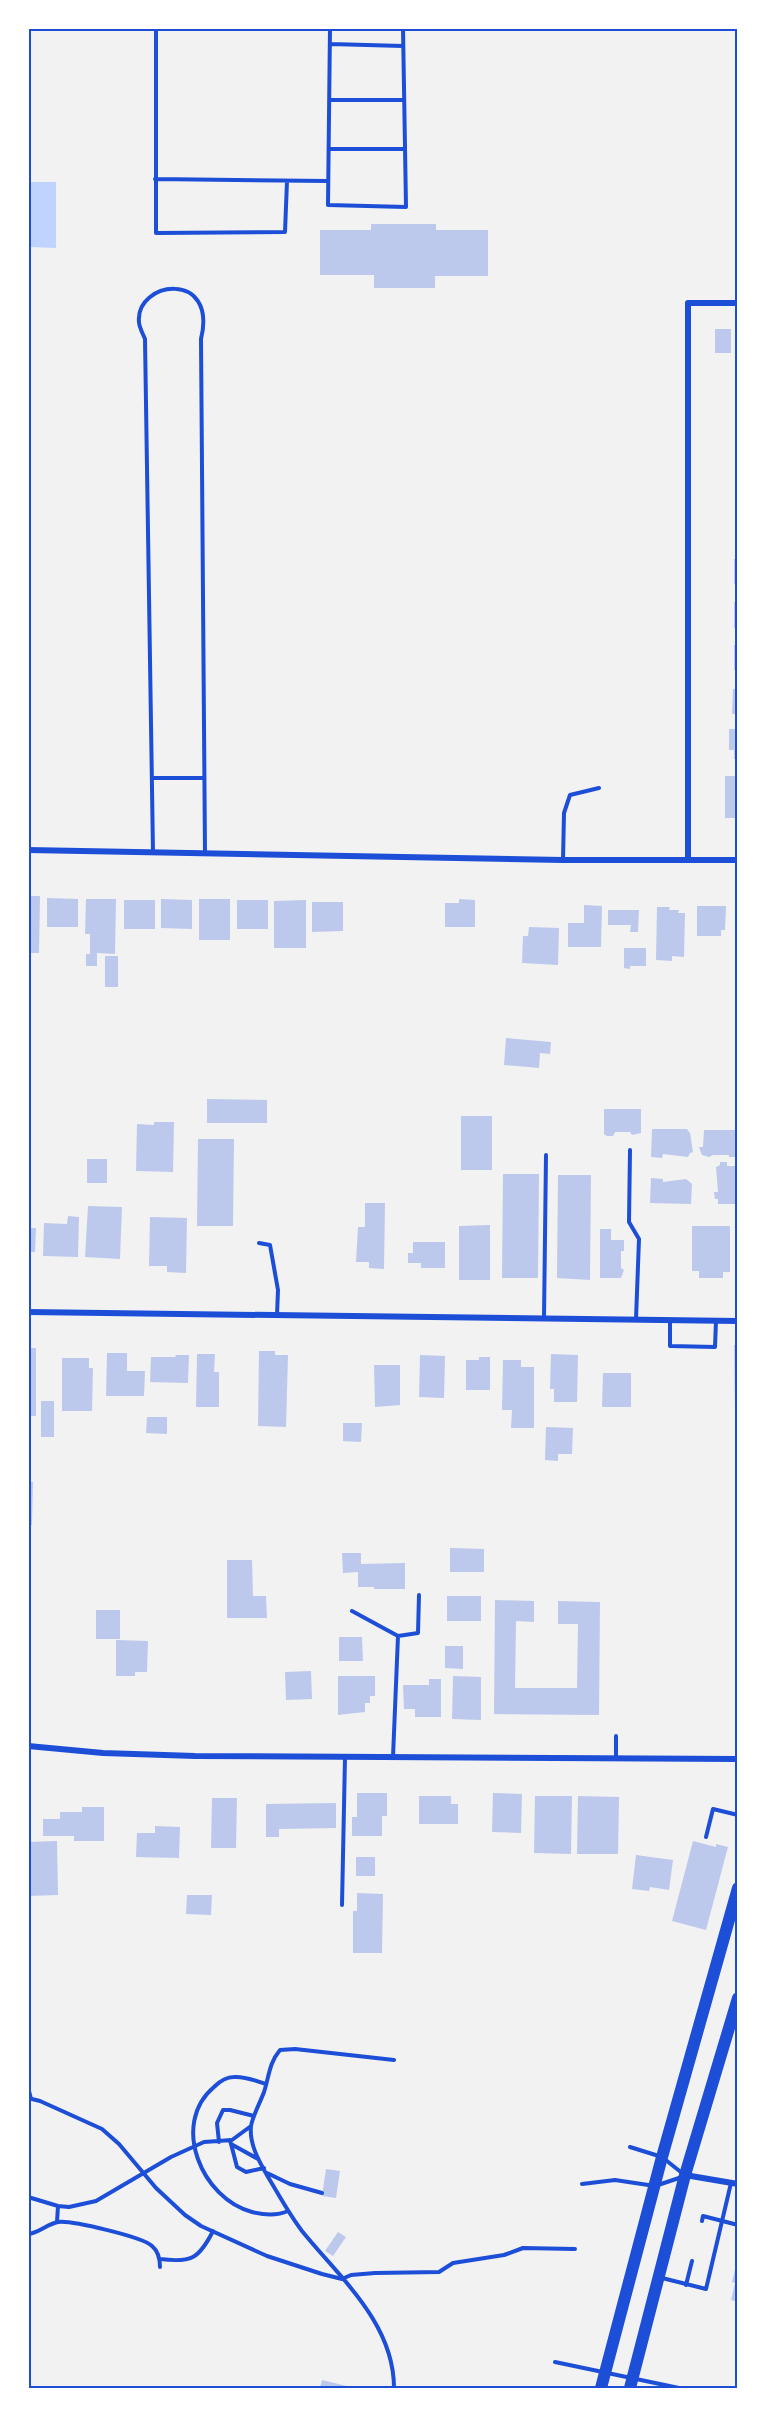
<svg xmlns="http://www.w3.org/2000/svg" width="766" height="2417" font-family="'Exo 2',sans-serif">
	<rect width="100%" height="100%" fill="#f2f2f2"/>
	<!-- water -->
	<path fill="#bfd3fe" d="M 29,182 L 56,182 L 56,248 L 29,247 Z"/>
	<!-- building -->
	<path fill="#bdc9ec" d="M 371,224 L 436,224 L 436,230 L 488,230 L 488,276 L 435,276 L 435,288 L 374,288 L 374,275 L 320,275 L 320,230 L 371,230 Z
		M 715,329 L 731,329 L 731,353 L 715,353 Z
		M 734,559 L 738,559 L 738,584 L 734,584 Z
		M 734,602 L 738,602 L 738,628 L 734,628 Z
		M 734,645 L 738,645 L 738,670 L 734,670 Z
		M 733,689 L 738,689 L 738,714 L 732,714 Z
		M 729,729 L 738,729 L 738,759 L 734,759 L 734,750 L 729,750 Z
		M 725,776 L 738,776 L 738,818 L 725,818 Z
		M 28,896 L 40,896 L 39,953 L 28,953 Z
		M 47,898 L 78,899 L 78,927 L 47,927 Z
		M 86,899 L 116,899 L 115,954 L 97,953 L 97,966 L 86,966 L 86,954 L 90,954 L 90,934 L 85,934 Z
		M 161,899 L 192,900 L 192,929 L 161,928 Z
		M 199,899 L 230,899 L 230,940 L 199,940 Z
		M 459,899 L 475,900 L 475,927 L 445,927 L 445,903 L 459,903 Z
		M 124,900 L 155,900 L 155,929 L 124,929 Z
		M 237,900 L 268,900 L 268,929 L 237,929 Z
		M 306,900 L 306,948 L 274,948 L 274,901 Z
		M 312,902 L 343,902 L 343,931 L 312,932 Z
		M 584,905 L 602,906 L 601,947 L 568,947 L 568,923 L 584,923 Z
		M 697,906 L 726,906 L 725,930 L 721,930 L 721,936 L 697,936 Z
		M 657,907 L 670,907 L 669,910 L 679,910 L 678,913 L 685,913 L 684,957 L 672,956 L 672,961 L 656,960 Z
		M 608,910 L 639,910 L 638,932 L 630,932 L 631,925 L 608,925 Z
		M 529,927 L 559,928 L 558,965 L 522,963 L 523,936 L 528,936 Z
		M 624,948 L 646,948 L 646,966 L 630,966 L 630,969 L 624,968 Z
		M 105,956 L 118,956 L 118,987 L 105,987 Z
		M 506,1038 L 551,1042 L 550,1054 L 540,1053 L 539,1068 L 504,1065 Z
		M 207,1099 L 267,1100 L 267,1123 L 207,1123 Z
		M 604,1109 L 641,1109 L 641,1133 L 632,1135 L 630,1132 L 615,1132 L 613,1136 L 607,1136 L 604,1134 Z
		M 461,1116 L 492,1116 L 492,1170 L 461,1170 Z
		M 154,1122 L 174,1122 L 173,1172 L 136,1171 L 137,1124 L 154,1125 Z
		M 652,1129 L 687,1129 L 690,1133 L 693,1152 L 690,1153 L 688,1157 L 663,1154 L 662,1158 L 651,1157 Z
		M 704,1130 L 738,1130 L 738,1157 L 729,1157 L 729,1155 L 713,1155 L 709,1157 L 702,1155 L 699,1147 L 703,1147 Z
		M 198,1139 L 234,1139 L 233,1226 L 197,1226 Z
		M 87,1159 L 107,1159 L 107,1183 L 87,1183 Z
		M 720,1162 L 727,1162 L 727,1166 L 738,1166 L 738,1204 L 718,1204 L 718,1199 L 715,1199 L 714,1192 L 718,1192 L 716,1167 L 720,1165 Z
		M 503,1174 L 539,1174 L 538,1278 L 502,1278 Z
		M 558,1175 L 591,1175 L 590,1280 L 557,1278 Z
		M 651,1178 L 663,1179 L 663,1182 L 686,1179 L 692,1184 L 691,1204 L 650,1203 Z
		M 365,1203 L 385,1203 L 384,1269 L 369,1268 L 369,1262 L 356,1262 L 358,1227 L 365,1227 Z
		M 88,1206 L 122,1207 L 120,1259 L 85,1257 Z
		M 68,1216 L 79,1217 L 78,1257 L 43,1256 L 44,1223 L 67,1224 Z
		M 150,1217 L 187,1218 L 186,1273 L 167,1272 L 167,1266 L 149,1266 Z
		M 490,1225 L 490,1280 L 459,1280 L 459,1226 Z
		M 692,1226 L 730,1226 L 730,1272 L 723,1272 L 723,1278 L 699,1278 L 699,1271 L 692,1271 Z
		M 28,1228 L 36,1228 L 35,1252 L 28,1252 Z
		M 600,1229 L 611,1229 L 611,1240 L 624,1240 L 624,1251 L 621,1251 L 621,1268 L 624,1270 L 621,1278 L 600,1278 Z
		M 413,1242 L 445,1242 L 445,1268 L 421,1268 L 421,1263 L 408,1263 L 408,1253 L 413,1253 Z
		M 734,1345 L 738,1345 L 738,1411 L 735,1411 Z
		M 28,1348 L 36,1348 L 36,1416 L 28,1416 Z
		M 259,1351 L 275,1351 L 275,1355 L 288,1355 L 286,1427 L 258,1426 Z
		M 107,1353 L 127,1353 L 127,1371 L 145,1371 L 144,1396 L 106,1396 Z
		M 197,1354 L 215,1354 L 214,1372 L 219,1372 L 219,1407 L 196,1407 Z
		M 551,1354 L 578,1355 L 577,1402 L 554,1402 L 554,1389 L 550,1389 Z
		M 175,1355 L 189,1355 L 188,1383 L 150,1382 L 151,1357 L 176,1357 Z
		M 420,1355 L 445,1356 L 444,1398 L 419,1397 Z
		M 479,1357 L 490,1357 L 490,1390 L 466,1390 L 466,1360 L 479,1360 Z
		M 62,1358 L 89,1358 L 89,1368 L 93,1368 L 92,1411 L 62,1411 Z
		M 503,1360 L 521,1360 L 521,1367 L 534,1367 L 534,1428 L 511,1428 L 512,1410 L 502,1410 Z
		M 374,1365 L 400,1365 L 400,1405 L 375,1407 Z
		M 603,1373 L 631,1373 L 631,1407 L 602,1407 Z
		M 41,1401 L 54,1401 L 54,1437 L 41,1437 Z
		M 147,1417 L 167,1417 L 167,1434 L 146,1433 Z
		M 343,1423 L 362,1423 L 361,1442 L 343,1441 Z
		M 546,1427 L 573,1428 L 572,1454 L 558,1454 L 558,1461 L 545,1460 Z
		M 28,1482 L 33,1482 L 32,1525 L 28,1525 Z
		M 450,1548 L 484,1549 L 484,1572 L 450,1572 Z
		M 342,1553 L 361,1553 L 361,1564 L 405,1563 L 405,1589 L 374,1589 L 374,1587 L 358,1587 L 358,1572 L 343,1573 Z
		M 227,1560 L 252,1560 L 253,1596 L 266,1596 L 267,1618 L 227,1618 Z
		M 447,1596 L 481,1596 L 481,1621 L 447,1621 Z
		M 495,1600 L 534,1601 L 534,1622 L 516,1621 L 515,1688 L 577,1688 L 578,1624 L 558,1624 L 558,1601 L 600,1602 L 599,1715 L 494,1714 Z
		M 96,1610 L 120,1610 L 120,1639 L 96,1639 Z
		M 339,1637 L 362,1637 L 363,1661 L 339,1661 Z
		M 116,1640 L 148,1641 L 147,1672 L 135,1672 L 135,1676 L 116,1676 Z
		M 445,1646 L 463,1646 L 463,1669 L 445,1668 Z
		M 311,1671 L 312,1699 L 286,1700 L 285,1672 Z
		M 338,1676 L 375,1676 L 375,1696 L 370,1696 L 370,1703 L 365,1703 L 365,1712 L 338,1715 Z
		M 453,1676 L 481,1677 L 481,1720 L 452,1719 Z
		M 429,1679 L 441,1679 L 441,1717 L 415,1717 L 415,1709 L 404,1709 L 403,1685 L 429,1685 Z
		M 357,1793 L 387,1793 L 387,1816 L 382,1816 L 382,1836 L 352,1836 L 352,1817 L 357,1817 Z
		M 493,1793 L 522,1794 L 521,1833 L 492,1832 Z
		M 419,1796 L 451,1796 L 451,1804 L 458,1804 L 458,1824 L 419,1824 Z
		M 535,1796 L 572,1796 L 571,1854 L 534,1853 Z
		M 578,1796 L 619,1797 L 618,1854 L 577,1854 Z
		M 212,1798 L 237,1798 L 236,1848 L 211,1848 Z
		M 336,1803 L 336,1828 L 279,1829 L 279,1837 L 266,1837 L 266,1804 Z
		M 82,1807 L 104,1807 L 104,1841 L 74,1841 L 74,1836 L 43,1836 L 43,1819 L 60,1819 L 60,1812 L 82,1812 Z
		M 155,1826 L 180,1827 L 179,1858 L 136,1857 L 137,1833 L 155,1833 Z
		M 57,1841 L 58,1895 L 28,1896 L 28,1842 Z
		M 693,1841 L 716,1847 L 716,1844 L 728,1847 L 706,1930 L 672,1921 Z
		M 636,1855 L 673,1860 L 669,1890 L 650,1887 L 649,1891 L 632,1889 Z
		M 356,1857 L 375,1857 L 375,1876 L 356,1876 Z
		M 357,1893 L 383,1894 L 382,1953 L 353,1953 L 353,1911 L 357,1911 Z
		M 187,1895 L 212,1895 L 211,1915 L 186,1914 Z
		M 326,2169 L 340,2171 L 336,2198 L 322,2196 Z
		M 338,2232 L 346,2237 L 333,2256 L 325,2251 Z
		M 737,2261 L 738,2262 L 738,2302 L 731,2300 L 735,2283 L 732,2282 Z
		M 322,2380 L 355,2388 L 320,2388 Z"/>
	<g fill="none" stroke-linecap="round" stroke-linejoin="round">
		<!-- path -->
		<path stroke="#1d4ed8" stroke-width="4" d="M 394,2060 L 295,2049 L 280,2050 C 269,2063 269,2077 264,2092 C 260,2103 253,2115 251,2126 C 249,2144 259,2161 268,2177 C 279,2195 289,2214 302,2231 C 340,2278 394,2323 394,2388
			M 266,2084 C 256,2081 245,2076 234,2077 C 226,2077 219,2082 214,2087 C 170,2124 202,2199 252,2212 C 264,2215 277,2216 288,2211
			M 28,2087 L 31,2099
			M 28,2098 L 40,2101 L 102,2129 L 119,2144 L 156,2188 L 185,2215 L 201,2226 L 267,2256 L 322,2274 L 342,2279 L 351,2275 L 375,2273 L 439,2272 L 453,2263 L 504,2255 L 523,2248 L 575,2249
			M 230,2140 L 237,2167 L 246,2172 L 264,2168
			M 219,2142 L 217,2123 L 223,2110 L 230,2110 L 254,2116
			M 231,2144 L 258,2159
			M 267,2173 L 290,2184 L 322,2193
			M 28,2197 L 58,2206 L 69,2207 L 96,2201 L 171,2157 L 204,2142 L 232,2140 L 251,2126
			M 57,2222 L 58,2206
			M 28,2234 C 39,2233 47,2224 58,2222 C 71,2220 143,2237 152,2246 C 158,2251 160,2259 160,2267
			M 160,2259 C 191,2263 199,2259 213,2231"/>
		<!-- service -->
		<path stroke="#1d4ed8" stroke-width="4" d="M 156,28 L 156,233 L 285,232 L 287,181
			M 330,28 L 328,205 L 406,207 L 403,28
			M 330,44 L 403,46
			M 330,100 L 404,100
			M 329,149 L 405,149
			M 155,179 L 328,181
			M 153,778 L 204,778
			M 153,852 L 145,339 C 143,334 139,327 139,322 C 135,281 218,269 201,339 L 205,853
			M 563,860 L 564,813 L 570,795 L 599,788
			M 630,1150 L 629,1222 L 639,1239 L 636,1319
			M 259,1243 L 270,1245 L 278,1290 L 277,1315
			M 544,1318 L 546,1155
			M 670,1320 L 670,1346 L 715,1347 L 716,1321
			M 352,1611 L 398,1636
			M 616,1736 L 616,1758
			M 393,1757 L 398,1636 L 418,1633 L 419,1595
			M 706,1837 L 713,1809 L 738,1815
			M 342,1905 L 345,1757
			M 630,2147 L 662,2157 L 682,2173
			M 582,2184 L 615,2180 L 655,2186 L 682,2177
			M 702,2221 L 703,2216 L 738,2225
			M 662,2278 L 706,2289 L 731,2183
			M 686,2285 L 692,2261
			M 555,2362 L 679,2388"/>
		<!-- minor -->
		<path stroke="#1d4ed8" stroke-width="6" d="M 28,850 L 563,860 L 738,860
			M 688,859 L 688,303 L 738,303
			M 28,1312 L 738,1321
			M 28,1746 L 103,1753 L 195,1756 L 738,1759
			M 685,2175 L 738,2184"/>
		<!-- secondary -->
		<path stroke="#1d4ed8" stroke-width="12" d="M 601,2388 L 662,2157 L 738,1888
			M 630,2388 L 685,2175 L 738,1998"/>
	</g>
	<!-- border -->
	<rect width="766" height="2417" fill="none" stroke="#ffffff" stroke-width="60"/>
	<rect x="30" y="30" width="706" height="2357" fill="none" stroke="#1d4ed8" stroke-width="2"/>
</svg>
